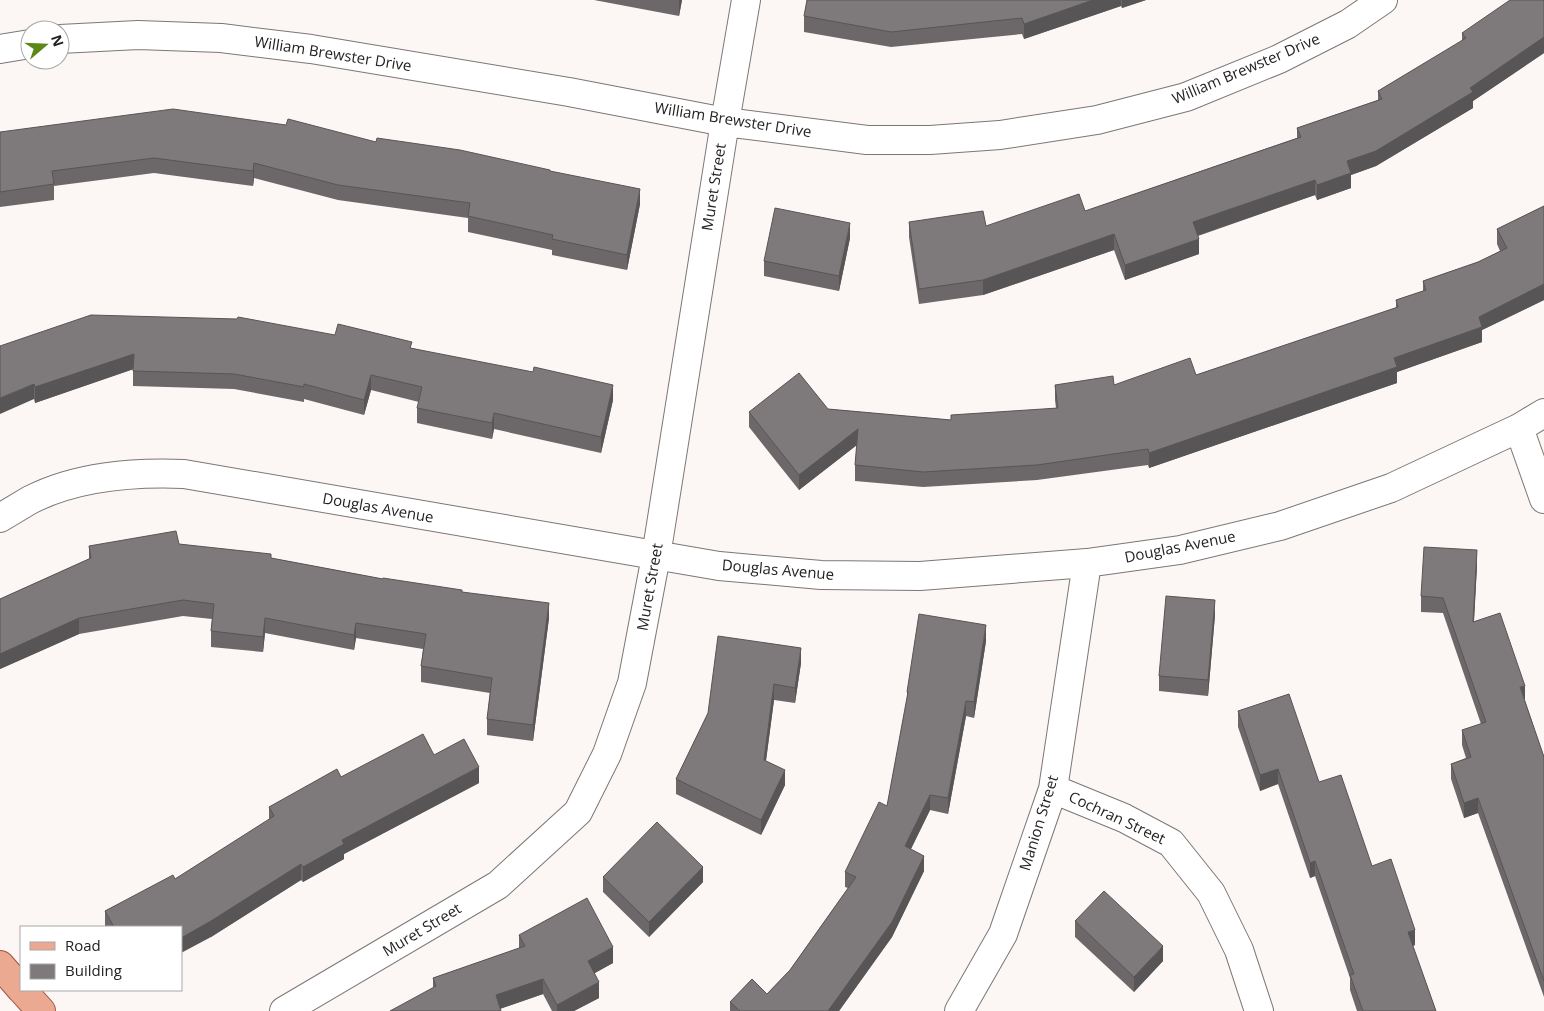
<svg xmlns="http://www.w3.org/2000/svg" width="1544" height="1011" font-family="'Open Sans',sans-serif">
	<rect width="100%" height="100%" fill="#fcf6f4"/>
	<g fill="none" stroke-linecap="round" stroke-linejoin="round">
		<!-- minor casing -->
		<g stroke="#7c7775" stroke-width="30">
			<path id="minor" d="M 60,39 L 138,35 L 221,38 L 311,49 L 569,92 L 725,122 L 867,140 L 930,140 L 1000,135 L 1097,120 L 1186,97 L 1279,59 L 1348,24 L 1383,0
				M 0,49 L 30,44
				M 1519,428 L 1544,499
				M 0,518 C 10,512 20,506 30,500 C 77,476 132,472 184,474 L 719,566 L 821,575 L 920,576 L 1087,563 L 1180,550 L 1280,526 L 1391,488 L 1519,428 L 1544,413
				M 1053,789 L 1124,818 L 1171,843 L 1211,893 L 1239,950 L 1259,1011
				M 284,1011 L 498,885 L 578,812 L 607,754 L 632,683 L 656,556 L 725,122 L 746,0
				M 959,1011 L 1003,934 L 1053,789 L 1087,563"/>
		</g>
		<!-- major casing -->
		<g stroke="#9d543b" stroke-width="30">
			<path id="major" d="M 0,965 L 21,989
				M 22,990 L 41,1011"/>
		</g>
		<!-- minor -->
		<use href="#minor" stroke="#fff" stroke-width="28"/>
		<!-- major -->
		<use href="#major" stroke="#eba992" stroke-width="28"/>
	</g>
	<!-- wall -->
	<path fill="#6c686a" d="M 594,0 L 682,0 L 679,16 Z
		M 807,0 L 1146,0 L 1122,8 L 1121,6 L 1024,39 L 1022,34 L 891,47 L 804,32 L 804,16 Z
		M 1544,0 L 1544,53 L 1473,101 L 1473,108 L 1376,166 L 1351,175 L 1351,188 L 1317,200 L 1315,195 L 1198,236 L 1199,254 L 1125,280 L 1114,250 L 983,295 L 919,304 L 909,237 L 909,222 L 986,226 L 1085,211 L 1297,138 L 1297,128 L 1378,100 L 1378,91 L 1462,41 L 1462,33 Z
		M 0,132 L 376,142 L 550,172 L 640,204 L 627,270 L 552,255 L 552,250 L 468,232 L 468,218 L 338,200 L 254,178 L 253,186 L 154,173 L 54,186 L 54,200 L 0,207 Z
		M 1544,206 L 1544,300 L 1482,330 L 1482,342 L 1397,372 L 1397,383 L 1149,468 L 1148,465 L 1037,480 L 923,487 L 855,481 L 855,465 L 857,445 L 799,490 L 749,427 L 749,412 L 828,409 L 951,420 L 1056,408 L 1055,400 L 1055,385 L 1114,385 L 1196,375 L 1396,308 L 1396,300 L 1423,291 L 1423,281 L 1478,262 L 1500,251 L 1497,244 L 1497,229 Z
		M 850,238 L 839,291 L 764,276 L 764,261 Z
		M 335,335 L 412,348 L 613,400 L 601,453 L 494,429 L 492,439 L 417,423 L 417,408 L 419,402 L 371,390 L 364,415 L 304,399 L 304,402 L 234,389 L 133,386 L 133,369 L 35,403 L 34,399 L 0,346 Z
		M 179,544 L 271,558 L 383,579 L 462,592 L 549,618 L 533,741 L 487,735 L 487,719 L 490,693 L 421,682 L 421,666 L 423,649 L 356,638 L 354,650 L 265,633 L 263,652 L 211,647 L 211,631 L 212,619 L 183,616 L 79,634 L 0,669 L 0,599 L 89,559 L 89,546 Z
		M 1477,565 L 1474,622 L 1525,701 L 1544,757 L 1544,997 L 1478,813 L 1464,818 L 1451,779 L 1451,764 L 1466,758 L 1462,745 L 1462,730 L 1481,724 L 1443,613 L 1421,612 L 1421,596 Z
		M 1215,615 L 1208,696 L 1159,691 L 1159,676 Z
		M 986,641 L 974,718 L 966,716 L 948,814 L 930,810 L 911,849 L 924,871 L 892,937 L 839,1011 L 730,1011 L 730,1002 L 767,994 L 790,970 L 848,888 L 845,887 L 845,872 L 887,806 L 907,699 L 907,692 Z
		M 801,663 L 795,703 L 774,700 L 766,761 L 785,785 L 761,835 L 676,794 L 676,779 L 708,713 Z
		M 1238,711 L 1319,782 L 1372,866 L 1415,945 L 1413,946 L 1436,1011 L 1357,1011 L 1350,990 L 1350,978 L 1315,876 L 1310,878 L 1278,784 L 1260,791 L 1238,727 Z
		M 434,755 L 479,783 L 344,854 L 344,859 L 303,882 L 301,880 L 211,937 L 181,927 L 106,927 L 105,926 L 105,911 L 175,879 L 269,820 L 269,807 L 341,777 Z
		M 603,877 L 703,882 L 649,937 L 603,892 Z
		M 1075,921 L 1163,961 L 1134,992 L 1075,937 Z
		M 519,935 L 613,963 L 594,973 L 599,998 L 574,1011 L 552,1011 L 543,994 L 500,1009 L 433,987 L 433,978 L 519,948 Z"/>
	<!-- shaded-wall -->
	<path fill="#585556" d="M 679,0 L 682,0 L 679,16 Z
		M 1093,0 L 1121,0 L 1121,6 L 1024,39 L 1024,24 Z
		M 1122,0 L 1146,0 L 1122,8 Z
		M 1544,37 L 1544,53 L 1473,101 L 1473,108 L 1376,166 L 1351,175 L 1351,188 L 1317,200 L 1317,185 L 1347,161 L 1470,88 Z
		M 254,163 L 254,178 L 253,186 L 253,171 Z
		M 1315,180 L 1315,195 L 1193,237 L 1193,222 Z
		M 640,189 L 640,204 L 627,270 L 627,255 Z
		M 850,223 L 850,238 L 839,291 L 839,276 Z
		M 1114,234 L 1114,250 L 983,295 L 983,280 Z
		M 1199,239 L 1199,254 L 1125,280 L 1125,265 Z
		M 1544,284 L 1544,300 L 1482,330 L 1482,342 L 1397,372 L 1397,383 L 1149,468 L 1149,453 L 1394,358 L 1479,317 Z
		M 134,354 L 134,369 L 35,403 L 35,387 Z
		M 371,375 L 371,390 L 364,415 L 364,400 Z
		M 34,384 L 34,399 L 0,414 L 0,398 Z
		M 613,385 L 613,400 L 601,453 L 601,437 Z
		M 494,413 L 494,429 L 492,439 L 492,423 Z
		M 858,429 L 858,444 L 799,490 L 799,475 Z
		M 1477,550 L 1477,565 L 1473,637 L 1473,622 Z
		M 1215,600 L 1215,615 L 1208,696 L 1208,680 Z
		M 549,603 L 549,618 L 533,741 L 533,725 Z
		M 79,618 L 79,634 L 0,669 L 0,654 Z
		M 265,618 L 265,633 L 263,652 L 263,637 Z
		M 356,623 L 356,638 L 354,650 L 354,635 Z
		M 986,625 L 986,641 L 974,718 L 974,702 Z
		M 801,648 L 801,663 L 795,703 L 795,688 Z
		M 774,684 L 774,700 L 764,775 L 764,760 Z
		M 1525,686 L 1525,701 L 1520,687 Z
		M 966,701 L 966,716 L 948,814 L 948,798 Z
		M 479,767 L 479,783 L 344,854 L 344,859 L 303,882 L 303,867 L 342,840 Z
		M 1278,769 L 1278,784 L 1260,791 L 1260,775 Z
		M 785,770 L 785,785 L 761,835 L 761,820 Z
		M 930,795 L 930,810 L 905,861 L 905,846 Z
		M 1478,798 L 1478,813 L 1464,818 L 1464,803 Z
		M 924,856 L 924,871 L 892,937 L 839,1011 L 828,1011 Z
		M 1315,861 L 1315,876 L 1310,878 L 1310,863 Z
		M 301,864 L 301,880 L 211,937 L 181,953 L 181,938 Z
		M 703,867 L 703,882 L 649,937 L 649,922 Z
		M 1415,930 L 1415,945 L 1408,947 L 1408,932 Z
		M 1163,946 L 1163,961 L 1134,992 L 1134,977 Z
		M 613,947 L 613,963 L 588,977 L 588,961 Z
		M 543,979 L 543,994 L 496,1010 L 496,995 Z
		M 599,982 L 599,998 L 574,1011 L 557,1011 L 557,1005 Z"/>
	<!-- building -->
	<path fill="#7e797b" stroke="#585556" d="M 807,0 L 1093,0 L 1024,24 L 1022,18 L 891,32 L 804,16 Z
		M 1510,0 L 1544,0 L 1544,37 L 1470,88 L 1473,92 L 1376,151 L 1347,161 L 1351,173 L 1317,185 L 1315,180 L 1193,222 L 1199,239 L 1125,265 L 1114,234 L 983,280 L 919,289 L 909,222 L 983,211 L 986,226 L 1079,194 L 1085,211 L 1301,137 L 1297,128 L 1382,99 L 1378,91 L 1466,38 L 1462,33 Z
		M 173,109 L 286,125 L 288,119 L 376,142 L 377,138 L 460,150 L 550,170 L 550,171 L 640,189 L 627,255 L 552,239 L 553,235 L 468,216 L 470,203 L 338,185 L 254,163 L 253,171 L 154,158 L 52,171 L 54,184 L 0,192 L 0,132 Z
		M 1544,206 L 1544,284 L 1479,317 L 1482,327 L 1394,358 L 1397,367 L 1149,453 L 1148,449 L 1037,465 L 923,472 L 855,465 L 858,429 L 799,475 L 749,412 L 799,373 L 828,409 L 951,420 L 951,415 L 1058,408 L 1055,385 L 1113,376 L 1114,385 L 1190,358 L 1196,375 L 1398,307 L 1396,300 L 1426,290 L 1423,281 L 1478,262 L 1507,248 L 1497,229 Z
		M 775,208 L 850,223 L 839,276 L 764,261 Z
		M 91,315 L 237,319 L 238,317 L 335,335 L 338,324 L 412,342 L 410,348 L 533,372 L 534,367 L 613,385 L 601,437 L 494,413 L 492,423 L 417,408 L 422,387 L 371,375 L 364,400 L 304,384 L 304,387 L 234,374 L 133,371 L 134,354 L 35,387 L 34,384 L 0,398 L 0,346 Z
		M 176,531 L 179,544 L 271,554 L 271,558 L 383,579 L 383,578 L 462,590 L 462,592 L 549,603 L 533,725 L 487,719 L 492,678 L 421,666 L 426,634 L 356,623 L 354,635 L 265,618 L 263,637 L 211,631 L 214,604 L 183,600 L 79,618 L 0,654 L 0,599 L 91,558 L 89,546 Z
		M 1424,547 L 1477,550 L 1473,622 L 1500,613 L 1525,686 L 1520,687 L 1544,757 L 1544,981 L 1478,798 L 1464,803 L 1451,764 L 1471,757 L 1462,730 L 1486,722 L 1443,598 L 1421,596 Z
		M 1166,596 L 1215,600 L 1208,680 L 1159,676 Z
		M 919,614 L 986,625 L 974,702 L 966,701 L 948,798 L 930,795 L 905,846 L 924,856 L 892,922 L 828,1011 L 740,1011 L 730,1002 L 752,979 L 767,994 L 790,970 L 856,877 L 845,872 L 879,802 L 887,806 L 908,692 L 907,692 Z
		M 718,636 L 801,648 L 795,688 L 774,684 L 764,760 L 785,770 L 761,820 L 676,779 L 708,713 Z
		M 1289,694 L 1319,782 L 1341,775 L 1372,866 L 1391,859 L 1415,930 L 1408,932 L 1436,1011 L 1363,1011 L 1350,975 L 1354,974 L 1315,861 L 1310,863 L 1278,769 L 1260,775 L 1238,711 Z
		M 423,734 L 434,755 L 464,739 L 479,767 L 342,840 L 344,844 L 303,867 L 301,864 L 211,921 L 181,938 L 181,927 L 114,927 L 105,911 L 173,875 L 175,879 L 274,816 L 269,807 L 337,769 L 341,777 Z
		M 657,822 L 703,867 L 649,922 L 603,877 Z
		M 1104,891 L 1163,946 L 1134,977 L 1075,921 Z
		M 587,898 L 613,947 L 588,961 L 599,982 L 557,1005 L 543,979 L 496,995 L 501,1011 L 390,1011 L 436,986 L 433,978 L 525,946 L 519,935 Z"/>
	<g text-anchor="middle" stroke-width="5" stroke-linejoin="round" paint-order="stroke">
		<!-- street labels -->
		<g font-size="15" fill="#252322" stroke="#fff">
			<text transform="translate(333 54) rotate(9)" y="5">William Brewster Drive</text>
			<text transform="translate(1246 69) rotate(-23)" y="5">William Brewster Drive</text>
			<text transform="translate(733 120) rotate(9)" y="5">William Brewster Drive</text>
			<text transform="translate(714 187) rotate(-81)" y="5">Muret Street</text>
			<text transform="translate(378 508) rotate(10)" y="5">Douglas Avenue</text>
			<text transform="translate(1180 547) rotate(-11)" y="5">Douglas Avenue</text>
			<text transform="translate(778 570) rotate(5)" y="5">Douglas Avenue</text>
			<text transform="translate(650 587) rotate(-80)" y="5">Muret Street</text>
			<text transform="translate(1117 818) rotate(25)" y="5">Cochran Street</text>
			<text transform="translate(1039 823) rotate(-73)" y="5">Manion Street</text>
			<text transform="translate(422 930) rotate(-31)" y="5">Muret Street</text>
		</g>
	</g>
	<!-- legend -->
	<rect x="20" y="926" width="162" height="65" fill="#ffffff" stroke="#a8a7a7"/>
	<rect x="30" y="942" width="25" height="8" fill="#eba992" stroke="#a8a7a7"/>
	<text x="65" y="951" font-size="15" fill="#252322">Road</text>
	<rect x="30" y="964" width="25" height="15" fill="#7e797b" stroke="#a8a7a7"/>
	<text x="65" y="976" font-size="15" fill="#252322">Building</text>
	<!-- north arrow -->
	<g transform="translate(45 45) rotate(71)"><circle r="24" fill="#ffffff" stroke="#a8a7a7"/>
	<path d="M0-4L9 19L0 12L-9 19Z" fill="#5b8817"/>
	<text y="-8" font-size="14" font-weight="bold" text-anchor="middle" fill="#252322">N</text>
	</g>
</svg>
